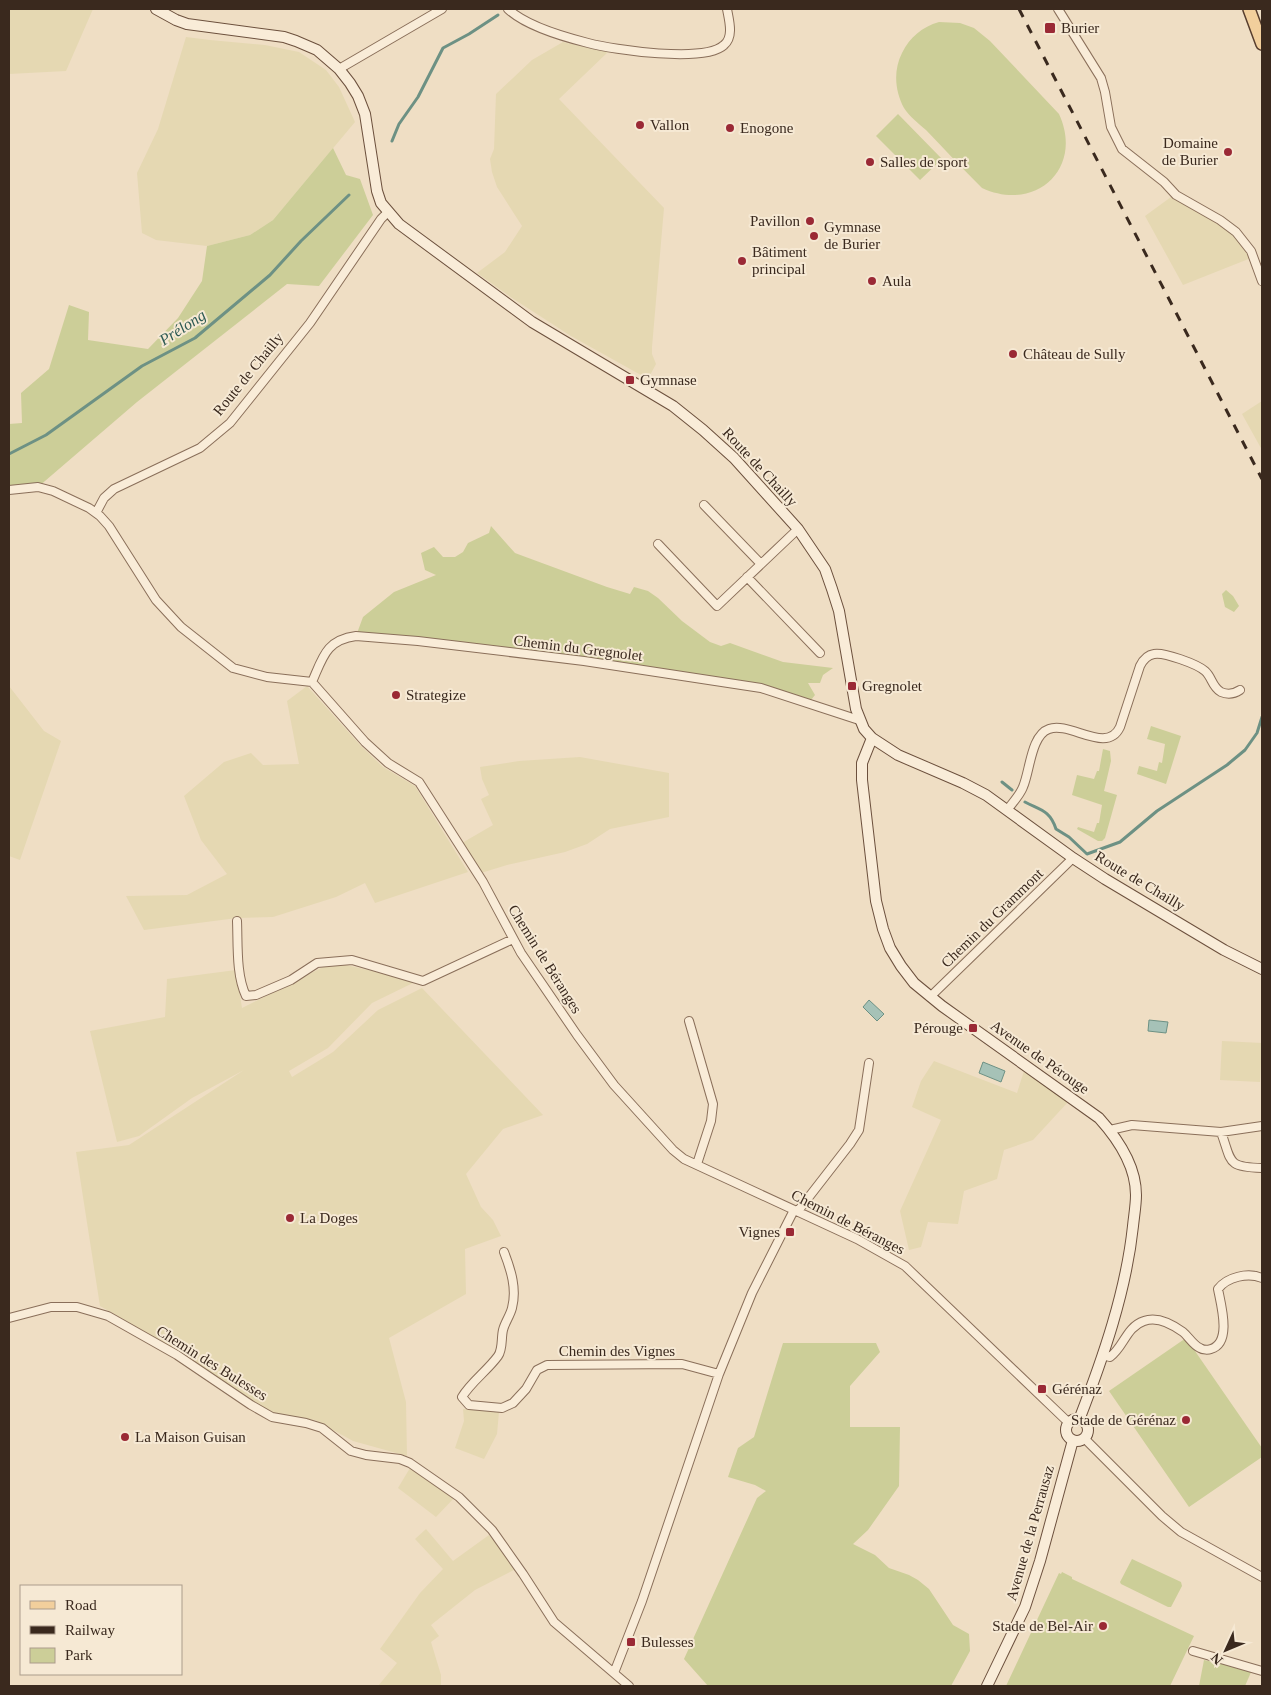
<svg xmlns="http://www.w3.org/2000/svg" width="1271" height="1695" font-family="Georgia,serif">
	<rect width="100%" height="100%" fill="#efdec4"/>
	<!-- farmland -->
	<path fill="#e5d8b2" d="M 9,9 L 93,9 L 66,71 L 9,74 Z
		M 186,37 L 210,40 L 265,45 L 299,52 L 326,70 L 339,87 L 355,122 L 273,220 L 250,235 L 207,246 L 156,240 L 142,233 L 137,173 L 158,129 Z
		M 563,42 L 608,52 L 559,99 L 664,208 L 652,347 L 652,354 L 656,364 L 648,379 L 571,336 L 512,298 L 477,273 L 505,252 L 522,226 L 497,187 L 492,172 L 490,159 L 494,149 L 496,94 L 532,60 Z
		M 1171,197 L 1228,228 L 1240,240 L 1251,258 L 1183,285 L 1145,216 Z
		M 1262,401 L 1262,450 L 1242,414 Z
		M 9,686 L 44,731 L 61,741 L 20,860 L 9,856 Z
		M 307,686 L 361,746 L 383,767 L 415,786 L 468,872 L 375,903 L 365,883 L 336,897 L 273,917 L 237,918 L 144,930 L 126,896 L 187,895 L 227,874 L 201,840 L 184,796 L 224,762 L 251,753 L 263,765 L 299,764 L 287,701 Z
		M 580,757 L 669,773 L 669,817 L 610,829 L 587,844 L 565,852 L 507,865 L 481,873 L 462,843 L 493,825 L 481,799 L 489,795 L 482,779 L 480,767 L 519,761 Z
		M 346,965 L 417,981 L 372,1003 L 328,1048 L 289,1071 L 292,1077 L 333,1052 L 378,1010 L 422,988 L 543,1115 L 503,1129 L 466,1174 L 481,1207 L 493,1220 L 501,1236 L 465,1249 L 466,1294 L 389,1338 L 406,1402 L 407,1456 L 353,1441 L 315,1420 L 270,1414 L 175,1349 L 100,1306 L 76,1152 L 129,1145 L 244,1070 L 192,1098 L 139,1136 L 117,1142 L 90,1031 L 165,1017 L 167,979 L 236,970 L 242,1008 L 323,967 Z
		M 1222,1041 L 1262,1043 L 1260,1082 L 1220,1080 Z
		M 934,1061 L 1017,1093 L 1024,1071 L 1068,1102 L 1033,1140 L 1004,1150 L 997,1179 L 964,1191 L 958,1224 L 928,1222 L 921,1247 L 909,1250 L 900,1211 L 941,1120 L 912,1107 L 921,1081 Z
		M 463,1409 L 499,1412 L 497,1434 L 484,1459 L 455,1448 L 464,1421 Z
		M 410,1468 L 456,1496 L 436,1517 L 398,1488 Z
		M 426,1529 L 453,1561 L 489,1535 L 516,1569 L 475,1590 L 431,1625 L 439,1636 L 431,1642 L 441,1675 L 441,1686 L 378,1686 L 397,1663 L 380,1649 L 420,1593 L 443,1569 L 415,1539 Z"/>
	<!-- green -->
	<path fill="#ccce98" d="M 939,22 L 960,23 L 974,28 L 990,41 L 1059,114 C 1084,168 1036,213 982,188 C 963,169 945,150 926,130 C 919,124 909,116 904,108 C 895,91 893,71 902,53 C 910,37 922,27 939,22 Z
		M 898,114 L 942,159 L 920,180 L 876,136 Z
		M 333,148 L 346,175 L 360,179 L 373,215 L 319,286 L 287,284 L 137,402 L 38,487 L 9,490 L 9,424 L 22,423 L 21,393 L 49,369 L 69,305 L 89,312 L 88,340 L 148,349 L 178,318 L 202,281 L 207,246 L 250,235 L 273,220 Z
		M 491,526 L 515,553 L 523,556 L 607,587 L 630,594 L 634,587 L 648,591 L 658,598 L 682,621 L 710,642 L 721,646 L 730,643 L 783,662 L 833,668 L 823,675 L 820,683 L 808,683 L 815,695 L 811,700 L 763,685 L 356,636 L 363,617 L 394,592 L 436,575 L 425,570 L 421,553 L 434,547 L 443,557 L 455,557 L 463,552 L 468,543 L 489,533 Z
		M 1226,590 L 1233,596 L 1239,606 L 1234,612 L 1225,607 L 1222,594 Z
		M 1151,726 L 1181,736 L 1166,784 L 1137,774 L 1139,766 L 1157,771 L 1159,762 L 1162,763 L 1165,744 L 1147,739 Z
		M 1103,749 L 1110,751 L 1111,761 L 1104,791 L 1117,795 L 1105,838 L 1102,841 L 1098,841 L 1077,829 L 1078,827 L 1094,832 L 1097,823 L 1099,823 L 1102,805 L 1072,795 L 1077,775 L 1094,779 L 1097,771 L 1099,771 Z
		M 1186,1338 L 1262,1448 L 1262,1457 L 1189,1507 L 1109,1391 Z
		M 783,1343 L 876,1343 L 880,1352 L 850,1386 L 850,1427 L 900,1427 L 899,1486 L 868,1530 L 853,1544 L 875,1555 L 889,1568 L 909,1575 L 918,1580 L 929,1589 L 953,1625 L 969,1634 L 970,1651 L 951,1686 L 708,1686 L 684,1659 L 757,1498 L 766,1491 L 755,1485 L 728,1477 L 738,1448 L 754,1437 Z
		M 1132,1559 L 1181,1582 L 1182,1586 L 1171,1607 L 1168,1607 L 1121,1584 L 1120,1582 Z
		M 1062,1572 L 1072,1577 L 1072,1579 L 1194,1636 L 1170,1686 L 1006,1686 L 1059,1573 L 1061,1574 Z
		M 1204,1660 L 1252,1670 L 1245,1686 L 1199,1686 Z"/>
	<!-- water -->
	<path fill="#a6c2b7" stroke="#6d9184" d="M 869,1000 L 884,1014 L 877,1021 L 863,1007 Z
		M 1149,1020 L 1168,1022 L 1166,1033 L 1148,1031 Z
		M 983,1062 L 1005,1071 L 1001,1082 L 979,1073 Z"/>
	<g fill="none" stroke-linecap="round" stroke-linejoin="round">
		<!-- stream -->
		<path stroke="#6d9184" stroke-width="3" d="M 392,141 L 399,124 L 418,97 L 443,48 L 469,34 L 498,15
			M 9,454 L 46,435 L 142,366 L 195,338 L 270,275 L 301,241 L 349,195
			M 1002,782 L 1012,790
			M 1025,802 C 1040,810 1050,810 1056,829 L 1069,837 L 1087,854 L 1120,842 L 1157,811 L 1227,765 L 1245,750 L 1257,733 L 1262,717"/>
		<!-- street casing -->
		<g stroke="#8a6f5a" stroke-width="10">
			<path id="street" d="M 508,9 C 526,26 564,37 588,43 C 614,50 705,63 724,45 C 734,37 729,20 727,9
				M 1058,9 L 1101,78 L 1105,92 L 1111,127 L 1122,149 L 1164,182 L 1176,195 L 1220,220 L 1236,232 L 1251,251 L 1262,281
				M 339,69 L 442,9
				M 9,490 L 38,487 L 53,491 L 89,508 L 100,516 L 109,526 L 156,600 L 181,627 L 233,668 L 267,677 L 312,682 L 365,742 L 388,763 L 419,782 L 483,882 L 521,953 L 577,1035 L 614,1085 L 673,1150 L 684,1159 L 857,1239 L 905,1266 L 1069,1423
				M 704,505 L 761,564
				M 96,513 L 104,498 L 114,489 L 200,448 L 230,423 L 310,323 L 381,219 L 388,212
				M 658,544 L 717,606 L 798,529
				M 747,577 L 820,653
				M 312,682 C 323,657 326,640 356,636 L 418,641 L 584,661 L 761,688 L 859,720
				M 1008,809 C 1013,802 1020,795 1023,787 C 1030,771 1031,735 1049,729 C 1070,721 1107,755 1120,727 L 1140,666 C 1143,660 1147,655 1154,654 C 1164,652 1197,664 1205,671 C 1212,677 1212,687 1221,692 C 1228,695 1234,694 1240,690
				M 237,921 C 238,945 236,975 246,996 L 256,995 L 291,980 L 317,963 L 352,960 L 423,981 L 513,939
				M 930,997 L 1073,858
				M 689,1021 L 713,1104 L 711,1121 L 697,1164
				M 1110,1130 L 1132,1125 L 1221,1132 L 1262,1126
				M 1221,1132 C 1232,1162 1226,1167 1262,1168
				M 798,1211 L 850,1144 L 859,1130 L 869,1063
				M 504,1252 C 511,1270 517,1289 512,1308 C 510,1316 505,1322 503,1330 C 501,1338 503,1349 498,1356 C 487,1371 471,1382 462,1397 L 469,1405 L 502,1408 L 513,1403 L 526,1389 L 537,1370 L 547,1365 L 682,1364 L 719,1374
				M 9,1318 L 51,1307 L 77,1307 L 108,1316 L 177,1355 L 251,1405 L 272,1417 L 306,1423 L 322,1428 L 351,1451 L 366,1455 L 400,1459 L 410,1463 L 459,1497 L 492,1530 L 523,1574 L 554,1622 L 629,1686
				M 1102,1355 L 1110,1357 C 1124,1347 1126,1327 1144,1321 C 1157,1316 1172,1324 1183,1332 C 1189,1337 1193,1345 1200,1348 C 1203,1350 1208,1350 1211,1349 C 1232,1343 1221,1305 1218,1289 C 1227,1277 1248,1272 1262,1278
				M 1084,1438 L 1162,1516 L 1181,1532 L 1262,1577
				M 1193,1651 L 1262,1671
				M 614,1673 L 642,1601 L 719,1374 L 752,1293 L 794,1210"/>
		</g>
		<!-- secondary casing -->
		<g stroke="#6c503d" stroke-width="12">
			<path id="secondary" d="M 156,9 L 176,20 L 187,24 L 284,37 L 296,41 L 317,50 L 339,69 L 350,83 L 358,96 L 365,114 L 377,191 L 381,203 L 399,224 L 532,322 L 673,406 L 703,430 L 734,458 L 798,529 L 825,569 L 832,589 L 839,611 L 856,709 L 864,729 L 872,738 L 898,755 L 963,783 L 986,795 L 1073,858 L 1105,879 L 1224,950 L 1262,969
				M 872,738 L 862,763 L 862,780 L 876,901 L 883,929 L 890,948 L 901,966 L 914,983 L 942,1006 L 1099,1118 C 1118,1139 1136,1166 1136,1195 C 1136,1205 1134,1216 1133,1226 C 1126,1292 1103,1358 1079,1420
				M1066 1430a11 11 0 1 1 22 0a11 11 0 1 1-22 0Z
				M 987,1686 L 1025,1607 L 1040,1561 L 1073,1440"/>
		</g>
		<!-- primary casing -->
		<g stroke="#583e2e" stroke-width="14">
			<path id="primary" d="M 1249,9 L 1262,44"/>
		</g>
		<!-- street -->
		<use href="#street" stroke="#f9ecd8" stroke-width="8"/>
		<!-- secondary -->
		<use href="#secondary" stroke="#f9ecd8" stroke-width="10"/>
		<!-- primary -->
		<use href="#primary" stroke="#f2cf9c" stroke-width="11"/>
		<!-- rail -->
		<path stroke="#3a291e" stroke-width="3" stroke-dasharray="9 9" stroke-linecap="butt" d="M 1019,9 L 1262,479"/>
	</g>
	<!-- markers -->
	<g fill="#9a2935" stroke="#f6e9d4" stroke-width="2">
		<rect x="1044" y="22" width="12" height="12" rx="2.5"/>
		<circle cx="640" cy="125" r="5"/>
		<circle cx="730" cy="128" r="5"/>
		<circle cx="1228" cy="152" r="5"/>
		<circle cx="870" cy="162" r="5"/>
		<circle cx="810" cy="221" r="5"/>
		<circle cx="814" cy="236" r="5"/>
		<circle cx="742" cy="261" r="5"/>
		<circle cx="872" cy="281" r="5"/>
		<circle cx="1013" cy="354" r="5"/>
		<rect x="625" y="375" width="10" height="10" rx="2.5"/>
		<rect x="847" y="681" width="10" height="10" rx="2.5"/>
		<circle cx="396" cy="695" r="5"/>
		<rect x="968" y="1023" width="10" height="10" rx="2.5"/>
		<circle cx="290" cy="1218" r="5"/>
		<rect x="785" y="1227" width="10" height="10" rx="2.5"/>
		<rect x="1037" y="1384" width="10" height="10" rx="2.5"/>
		<circle cx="1186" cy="1420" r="5"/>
		<circle cx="125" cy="1437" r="5"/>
		<circle cx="1103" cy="1626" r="5"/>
		<rect x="626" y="1637" width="10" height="10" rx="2.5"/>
	</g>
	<g text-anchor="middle" stroke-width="4" stroke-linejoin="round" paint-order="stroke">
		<!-- poi labels -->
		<g font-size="15" fill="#3a291e" stroke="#f6e9d4" text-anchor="start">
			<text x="1061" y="33">Burier</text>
			<text x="650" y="130">Vallon</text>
			<text x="740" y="133">Enogone</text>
			<text x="1218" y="148" text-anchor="end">Domaine<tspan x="1218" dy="17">de Burier</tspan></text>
			<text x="880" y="167">Salles de sport</text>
			<text x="800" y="226" text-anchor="end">Pavillon</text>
			<text x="824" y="232">Gymnase<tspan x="824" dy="17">de Burier</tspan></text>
			<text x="752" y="257">Bâtiment<tspan x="752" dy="17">principal</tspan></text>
			<text x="882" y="286">Aula</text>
			<text x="1023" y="359">Château de Sully</text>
			<text x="640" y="385">Gymnase</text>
			<text x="862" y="691">Gregnolet</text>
			<text x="406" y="700">Strategize</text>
			<text x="963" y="1033" text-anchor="end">Pérouge</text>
			<text x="300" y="1223">La Doges</text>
			<text x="780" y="1237" text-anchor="end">Vignes</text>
			<text x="1052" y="1394">Gérénaz</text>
			<text x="1176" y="1425" text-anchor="end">Stade de Gérénaz</text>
			<text x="135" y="1442">La Maison Guisan</text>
			<text x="1093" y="1631" text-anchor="end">Stade de Bel-Air</text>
			<text x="641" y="1647">Bulesses</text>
		</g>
		<!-- street labels -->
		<g font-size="15" fill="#3a291e" stroke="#f6e9d4">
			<text transform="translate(248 374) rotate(-51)" y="5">Route de Chailly</text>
			<text transform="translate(760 467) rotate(47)" y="5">Route de Chailly</text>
			<text transform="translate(578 648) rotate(7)" y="5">Chemin du Gregnolet</text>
			<text transform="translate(1140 881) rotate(31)" y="5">Route de Chailly</text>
			<text transform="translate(992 918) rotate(-44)" y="5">Chemin du Grammont</text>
			<text transform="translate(545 959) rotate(58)" y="5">Chemin de Béranges</text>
			<text transform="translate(1040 1057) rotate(35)" y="5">Avenue de Pérouge</text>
			<text transform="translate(848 1222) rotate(27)" y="5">Chemin de Béranges</text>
			<text x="617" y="1356">Chemin des Vignes</text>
			<text transform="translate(212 1363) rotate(32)" y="5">Chemin des Bulesses</text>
			<text transform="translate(1030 1533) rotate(-74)" y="5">Avenue de la Perrausaz</text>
		</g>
		<!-- water labels -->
		<g font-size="16" font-style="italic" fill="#2d5a53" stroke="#f6e9d4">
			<text transform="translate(182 327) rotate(-33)" y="6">Prélong</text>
		</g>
	</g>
	<!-- border -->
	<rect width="1271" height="1695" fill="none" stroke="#3a291e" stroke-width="20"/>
	<!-- legend -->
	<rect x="20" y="1585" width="162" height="90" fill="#f6e9d4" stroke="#ab9c8b"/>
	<rect x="30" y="1601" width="25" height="8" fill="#f2cf9c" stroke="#ab9c8b"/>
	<text x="65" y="1610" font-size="15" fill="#3a291e">Road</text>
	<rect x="30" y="1626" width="25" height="8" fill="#3a291e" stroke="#ab9c8b"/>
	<text x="65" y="1635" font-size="15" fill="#3a291e">Railway</text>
	<rect x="30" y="1648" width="25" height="15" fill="#ccce98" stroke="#ab9c8b"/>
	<text x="65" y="1660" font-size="15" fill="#3a291e">Park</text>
	<!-- north arrow -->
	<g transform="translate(1226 1650) rotate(226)" stroke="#f6e9d4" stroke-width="4" paint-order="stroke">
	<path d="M0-4L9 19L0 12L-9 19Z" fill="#3a291e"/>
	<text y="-8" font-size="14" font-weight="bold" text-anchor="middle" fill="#3a291e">N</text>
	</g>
</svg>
